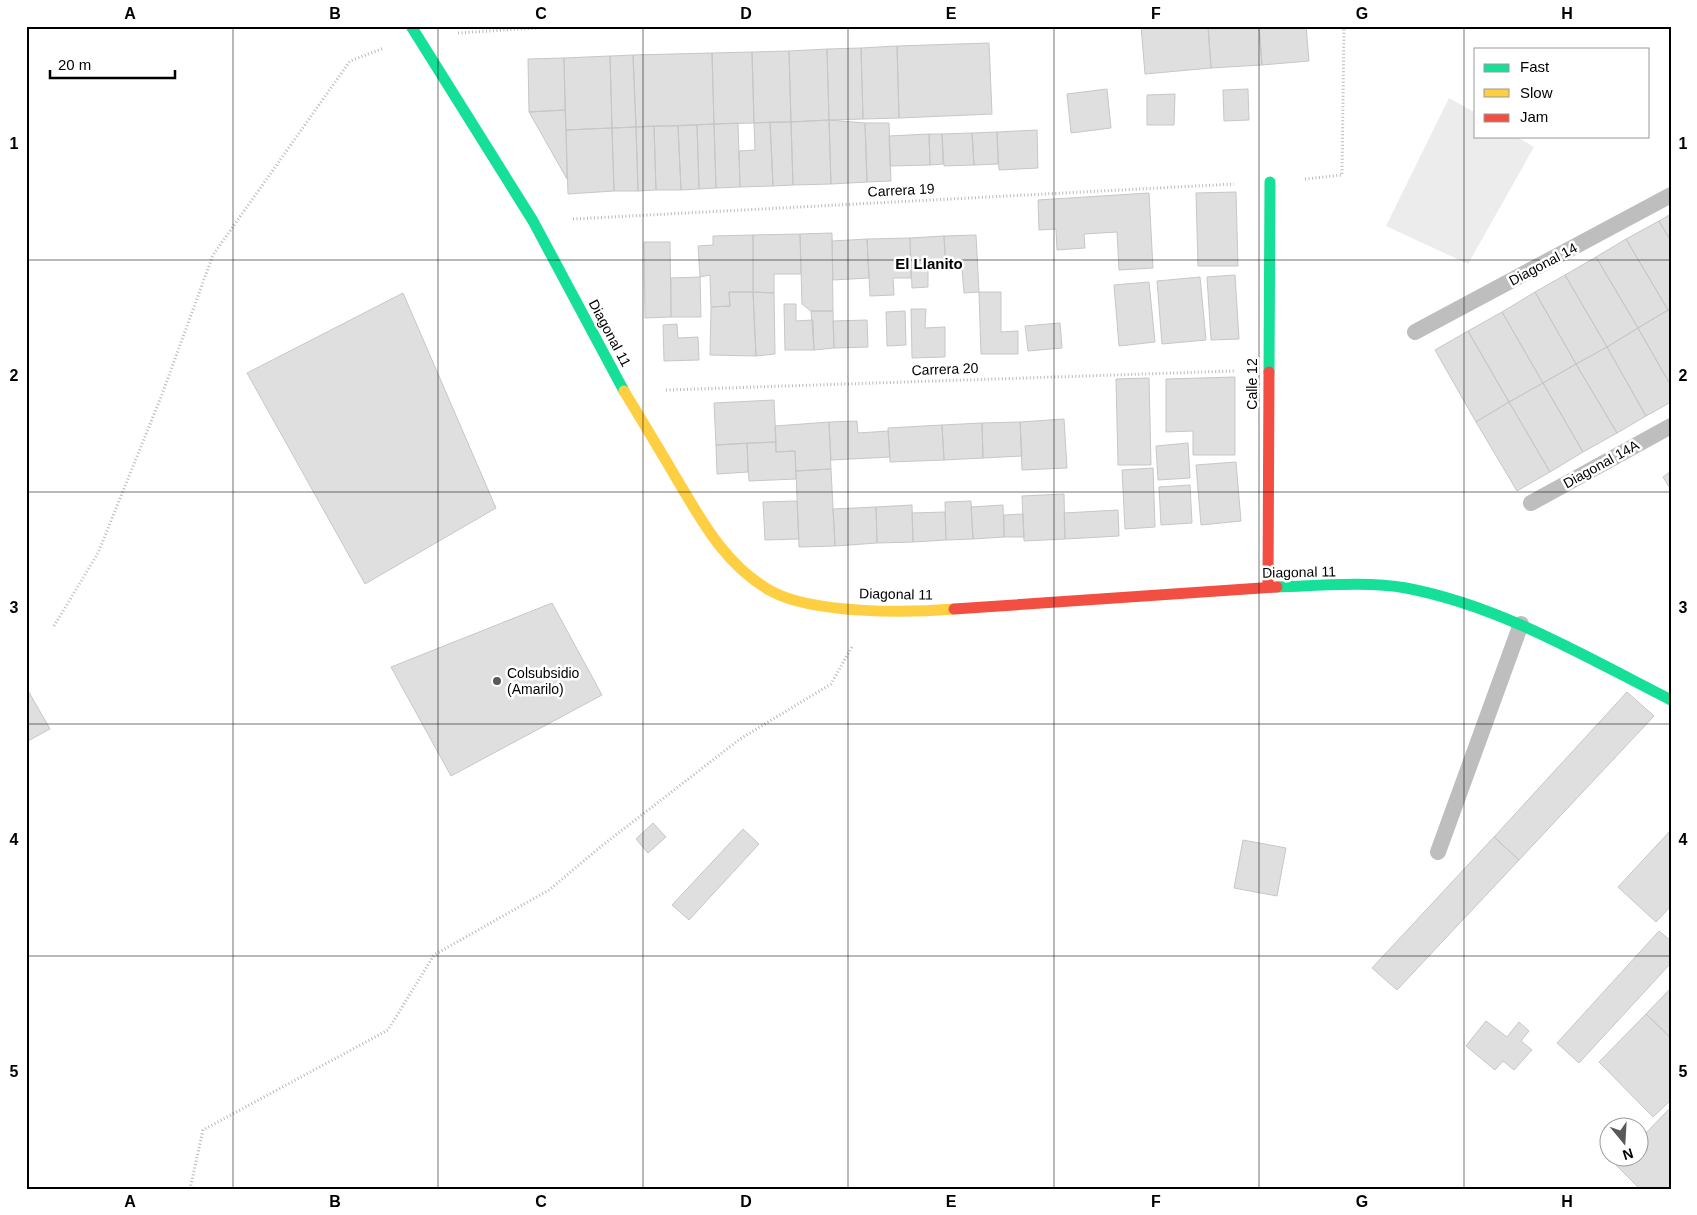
<svg xmlns="http://www.w3.org/2000/svg" width="1697" height="1215" font-family="Arial,sans-serif">
	<rect width="100%" height="100%" fill="#fff"/>
	<!-- green -->
	<path fill="#ececec" d="M 1449,98 L 1476,113 L 1476,136 L 1515,136 L 1534,147 L 1468,264 L 1386,226 Z"/>
	<!-- building -->
	<path fill="#dfdfdf" stroke="#c7c7c7" d="M 1141,26 L 1208,26 L 1211,68 L 1145,74 Z
		M 1208,26 L 1259,26 L 1262,65 L 1211,68 Z
		M 1259,26 L 1306,26 L 1309,61 L 1262,65 Z
		M 989,43 L 992,114 L 899,118 L 897,46 Z
		M 897,46 L 899,118 L 863,119 L 861,48 Z
		M 861,48 L 863,119 L 829,120 L 827,49 Z
		M 827,49 L 829,120 L 791,122 L 789,51 Z
		M 789,51 L 791,122 L 754,123 L 752,52 Z
		M 752,52 L 754,123 L 714,124 L 712,53 Z
		M 712,53 L 714,124 L 636,127 L 633,55 Z
		M 633,55 L 636,127 L 612,128 L 610,56 Z
		M 610,56 L 612,128 L 566,130 L 564,58 Z
		M 564,58 L 565,110 L 529,112 L 528,59 Z
		M 1107,89 L 1111,128 L 1071,133 L 1067,94 Z
		M 1248,89 L 1249,120 L 1224,121 L 1223,90 Z
		M 1175,94 L 1174,125 L 1147,125 L 1147,95 Z
		M 565,110 L 566,130 L 567,179 L 529,112 Z
		M 829,120 L 865,123 L 867,182 L 831,184 Z
		M 829,120 L 831,184 L 793,185 L 791,122 Z
		M 770,122 L 791,122 L 793,185 L 773,186 Z
		M 770,122 L 773,186 L 740,187 L 739,151 L 755,150 L 754,123 Z
		M 738,123 L 740,187 L 716,188 L 714,124 Z
		M 865,123 L 889,123 L 891,181 L 867,182 Z
		M 714,124 L 716,188 L 699,189 L 697,125 Z
		M 697,125 L 699,189 L 681,190 L 678,126 Z
		M 654,126 L 656,190 L 638,191 L 636,127 Z
		M 654,126 L 678,126 L 681,190 L 656,190 Z
		M 636,127 L 638,191 L 614,191 L 612,128 Z
		M 612,128 L 614,191 L 568,194 L 566,130 Z
		M 1037,130 L 1038,168 L 999,170 L 997,132 Z
		M 997,132 L 998,164 L 974,165 L 972,133 Z
		M 972,133 L 974,165 L 944,166 L 942,134 Z
		M 929,134 L 942,134 L 943,164 L 930,165 Z
		M 929,134 L 930,165 L 890,166 L 889,136 Z
		M 1236,192 L 1238,266 L 1198,266 L 1196,193 Z
		M 1149,193 L 1153,268 L 1119,270 L 1117,232 L 1084,234 L 1085,248 L 1057,250 L 1056,229 L 1039,230 L 1038,200 Z
		M 1671,214 L 1671,241 L 1659,221 Z
		M 1659,221 L 1671,241 L 1671,309 L 1668,310 L 1626,239 Z
		M 832,233 L 833,311 L 811,311 L 802,304 L 800,234 Z
		M 800,234 L 801,274 L 774,274 L 774,293 L 753,292 L 753,235 Z
		M 753,235 L 753,292 L 729,292 L 730,306 L 711,307 L 710,275 L 700,277 L 698,246 L 713,245 L 713,236 Z
		M 976,235 L 979,292 L 964,293 L 962,269 L 946,269 L 944,236 Z
		M 944,236 L 946,269 L 928,270 L 928,287 L 912,288 L 910,238 Z
		M 910,238 L 911,278 L 893,278 L 894,295 L 870,296 L 867,239 Z
		M 867,239 L 869,278 L 833,280 L 832,241 Z
		M 1626,239 L 1668,310 L 1638,328 L 1596,257 Z
		M 644,242 L 670,242 L 671,317 L 645,318 Z
		M 1596,257 L 1638,328 L 1607,347 L 1565,275 Z
		M 1235,275 L 1239,339 L 1211,340 L 1207,277 Z
		M 1565,275 L 1607,347 L 1576,364 L 1535,292 Z
		M 700,277 L 701,317 L 671,317 L 671,278 Z
		M 1200,277 L 1206,340 L 1162,344 L 1157,281 Z
		M 1149,282 L 1155,342 L 1119,346 L 1114,285 Z
		M 729,292 L 753,292 L 756,356 L 710,355 L 711,307 L 730,306 Z
		M 753,292 L 774,293 L 775,354 L 756,356 Z
		M 979,292 L 1001,292 L 1001,332 L 1018,331 L 1018,354 L 981,354 Z
		M 1535,292 L 1576,364 L 1543,383 L 1502,312 Z
		M 403,293 L 496,508 L 365,584 L 247,373 Z
		M 784,304 L 796,304 L 796,321 L 813,320 L 814,350 L 785,350 Z
		M 911,309 L 926,309 L 925,328 L 945,327 L 945,357 L 912,358 Z
		M 1668,310 L 1671,315 L 1671,386 L 1638,328 Z
		M 811,311 L 833,311 L 834,348 L 814,350 Z
		M 905,311 L 906,345 L 887,346 L 886,312 Z
		M 1502,312 L 1543,383 L 1509,402 L 1468,331 Z
		M 867,320 L 868,347 L 834,348 L 833,321 Z
		M 1060,323 L 1062,348 L 1028,351 L 1025,326 Z
		M 677,324 L 678,338 L 698,337 L 699,360 L 664,361 L 663,325 Z
		M 1638,328 L 1671,386 L 1671,402 L 1646,416 L 1607,347 Z
		M 1468,331 L 1509,402 L 1476,422 L 1435,350 Z
		M 1607,347 L 1646,416 L 1617,433 L 1576,364 Z
		M 1576,364 L 1617,433 L 1583,452 L 1543,383 Z
		M 1235,377 L 1235,455 L 1193,455 L 1193,431 L 1166,432 L 1166,379 Z
		M 1149,378 L 1151,465 L 1118,465 L 1116,379 Z
		M 1543,383 L 1583,452 L 1550,472 L 1509,402 Z
		M 774,400 L 776,442 L 716,445 L 714,403 Z
		M 1509,402 L 1550,472 L 1517,491 L 1476,422 Z
		M 1064,419 L 1067,468 L 1022,470 L 1020,422 Z
		M 857,421 L 858,433 L 888,431 L 890,457 L 831,460 L 829,422 Z
		M 829,422 L 831,469 L 796,471 L 795,451 L 776,452 L 775,426 Z
		M 1020,422 L 1022,456 L 983,458 L 982,423 Z
		M 982,423 L 983,458 L 944,460 L 942,425 Z
		M 942,425 L 944,460 L 890,462 L 888,428 Z
		M 776,442 L 776,452 L 795,451 L 796,479 L 749,481 L 747,443 Z
		M 747,443 L 748,472 L 717,474 L 716,445 Z
		M 1188,443 L 1190,478 L 1158,480 L 1156,446 Z
		M 1236,462 L 1241,521 L 1201,525 L 1196,465 Z
		M 1153,468 L 1155,527 L 1125,529 L 1122,470 Z
		M 831,469 L 835,546 L 799,547 L 796,471 Z
		M 1671,471 L 1671,490 L 1663,477 Z
		M 1190,485 L 1192,523 L 1161,525 L 1159,487 Z
		M 1064,494 L 1065,539 L 1024,541 L 1022,496 Z
		M 797,501 L 799,539 L 765,540 L 763,502 Z
		M 971,501 L 973,539 L 946,540 L 945,502 Z
		M 912,505 L 913,542 L 877,543 L 876,507 Z
		M 1003,505 L 1004,537 L 973,539 L 971,507 Z
		M 876,507 L 877,543 L 835,546 L 833,509 Z
		M 1118,510 L 1119,536 L 1065,539 L 1064,513 Z
		M 945,512 L 946,540 L 913,542 L 912,513 Z
		M 1023,514 L 1024,537 L 1004,537 L 1004,515 Z
		M 552,603 L 602,695 L 451,776 L 391,667 Z
		M 26,687 L 50,729 L 26,742 Z
		M 1627,692 L 1654,716 L 1519,860 L 1494,837 Z
		M 653,823 L 666,837 L 648,853 L 636,839 Z
		M 743,829 L 759,844 L 689,920 L 672,905 Z
		M 1671,830 L 1671,906 L 1656,922 L 1618,887 Z
		M 1494,837 L 1519,860 L 1397,990 L 1372,968 Z
		M 1243,840 L 1286,848 L 1277,896 L 1234,888 Z
		M 1659,931 L 1671,941 L 1671,963 L 1579,1063 L 1557,1043 Z
		M 1671,988 L 1671,1038 L 1646,1014 Z
		M 1646,1014 L 1671,1038 L 1671,1100 L 1653,1117 L 1599,1062 Z
		M 1486,1021 L 1507,1037 L 1519,1022 L 1529,1031 L 1521,1041 L 1532,1050 L 1514,1070 L 1503,1061 L 1495,1070 L 1466,1046 Z
		M 1671,1107 L 1671,1189 L 1640,1189 L 1615,1164 L 1621,1158 L 1640,1158 L 1640,1139 Z"/>
	<g fill="none" stroke-linecap="round" stroke-linejoin="round">
		<!-- path -->
		<path stroke="#b9b9b9" stroke-width="3" stroke-dasharray="1 2.5" stroke-linecap="butt" d="M 458,33 L 567,26
			M 1305,179 L 1342,175 L 1344,26
			M 573,219 L 1234,184
			M 666,390 L 1234,371
			M 54,626 L 98,553 L 161,397 L 213,255 L 350,61 L 384,48
			M 190,1189 L 203,1130 L 388,1030 L 434,955 L 549,890 L 599,848 L 740,739 L 831,684 L 853,645"/>
		<!-- lane -->
		<path stroke="#bebebe" stroke-width="16" d="M 1415,332 L 1671,195
			M 1531,503 L 1671,426
			M 1438,852 L 1521,624"/>
		<!-- fast -->
		<path stroke="#16e098" stroke-width="11" d="M 411,26 L 533,221 L 624,391
			M 1269,372 L 1270,182
			M 1277,587 C 1318,586 1366,581 1406,588 C 1501,606 1586,657 1671,700"/>
		<!-- slow -->
		<path stroke="#ffcf43" stroke-width="11" d="M 624,391 C 641,419 658,447 675,476 C 700,518 725,566 771,591 C 813,614 906,613 954,609"/>
		<!-- jam -->
		<path stroke="#f24e42" stroke-width="11" d="M 1268,587 L 1269,372
			M 954,609 L 1277,587"/>
	</g>
	<!-- grid -->
	<path fill="none" stroke="#000" stroke-width="1" stroke-opacity="0.55" d="M 233,26 L 233,1189M 438,26 L 438,1189M 643,26 L 643,1189M 848,26 L 848,1189M 1054,26 L 1054,1189M 1259,26 L 1259,1189M 1464,26 L 1464,1189M 26,260 L 1671,260M 26,492 L 1671,492M 26,724 L 1671,724M 26,956 L 1671,956"/>
	<!-- markers -->
	<circle fill="#595959" stroke="#fff" stroke-width="2" cx="497" cy="681" r="5"/>
	<g text-anchor="middle" stroke-width="5" stroke-linejoin="round" paint-order="stroke">
		<!-- street labels -->
		<g font-size="14" fill="#000" stroke="#fff">
			<text transform="translate(901 190) rotate(-3)" y="5">Carrera 19</text>
			<text transform="translate(1543 264) rotate(-28)" y="5">Diagonal 14</text>
			<text transform="translate(610 333) rotate(62)" y="5">Diagonal 11</text>
			<text transform="translate(945 369) rotate(-2)" y="5">Carrera 20</text>
			<text transform="translate(1252 384) rotate(-90)" y="5">Calle 12</text>
			<text transform="translate(1601 464) rotate(-29)" y="5">Diagonal 14A</text>
			<text transform="translate(1299 572) rotate(-1)" y="5">Diagonal 11</text>
			<text transform="translate(896 594) rotate(1)" y="5">Diagonal 11</text>
		</g>
		<!-- poi labels -->
		<g font-size="14" fill="#000" stroke="#fff" text-anchor="start">
			<text x="507" y="678">Colsubsidio<tspan x="507" dy="16">(Amarilo)</tspan></text>
		</g>
		<!-- neighbourhood labels -->
		<g font-size="15" font-weight="bold" fill="#000" stroke="#fff">
			<text x="929" y="269">El Llanito</text>
		</g>
	</g>
	<!-- border -->
	<rect width="1697" height="1215" fill="none" stroke="#ffffff" stroke-width="55"/>
	<!-- legend -->
	<rect x="1474" y="48" width="175" height="90" fill="#ffffff" stroke="#999999"/>
	<rect x="1484" y="64" width="25" height="8" fill="#16e098" stroke="#999999"/>
	<text x="1520" y="72" font-size="15" fill="#000000">Fast</text>
	<rect x="1484" y="89" width="25" height="8" fill="#ffcf43" stroke="#999999"/>
	<text x="1520" y="98" font-size="15" fill="#000000">Slow</text>
	<rect x="1484" y="114" width="25" height="8" fill="#f24e42" stroke="#999999"/>
	<text x="1520" y="122" font-size="15" fill="#000000">Jam</text>
	<!-- north arrow -->
	<g transform="translate(1624 1142) rotate(162)"><circle r="24" fill="#ffffff" stroke="#999999"/>
	<path d="M0-4L9 19L0 12L-9 19Z" fill="#595959"/>
	<text y="-8" font-size="14" font-weight="bold" text-anchor="middle" fill="#000000">N</text>
	</g>
	<!-- scale -->
	<path d="M50 70v8h125v-8" fill="none" stroke="#000000" stroke-width="2.5"/>
	<text x="58" y="70" font-size="15" fill="#000000" stroke="#ffffff" stroke-width="4" paint-order="stroke">20 m</text>
	<rect x="28" y="28" width="1642" height="1160" fill="none" stroke="#000" stroke-width="2"/>
	<g font-size="16" text-anchor="middle" font-weight="bold" fill="#000">
		<text x="130" y="19">A</text>
		<text x="335" y="19">B</text>
		<text x="541" y="19">C</text>
		<text x="746" y="19">D</text>
		<text x="951" y="19">E</text>
		<text x="1156" y="19">F</text>
		<text x="1362" y="19">G</text>
		<text x="1567" y="19">H</text>
		<text x="14" y="149">1</text>
		<text x="1683" y="149">1</text>
		<text x="14" y="381">2</text>
		<text x="1683" y="381">2</text>
		<text x="14" y="613">3</text>
		<text x="1683" y="613">3</text>
		<text x="14" y="845">4</text>
		<text x="1683" y="845">4</text>
		<text x="14" y="1077">5</text>
		<text x="1683" y="1077">5</text>
		<text x="130" y="1207">A</text>
		<text x="335" y="1207">B</text>
		<text x="541" y="1207">C</text>
		<text x="746" y="1207">D</text>
		<text x="951" y="1207">E</text>
		<text x="1156" y="1207">F</text>
		<text x="1362" y="1207">G</text>
		<text x="1567" y="1207">H</text>
	</g>
</svg>
